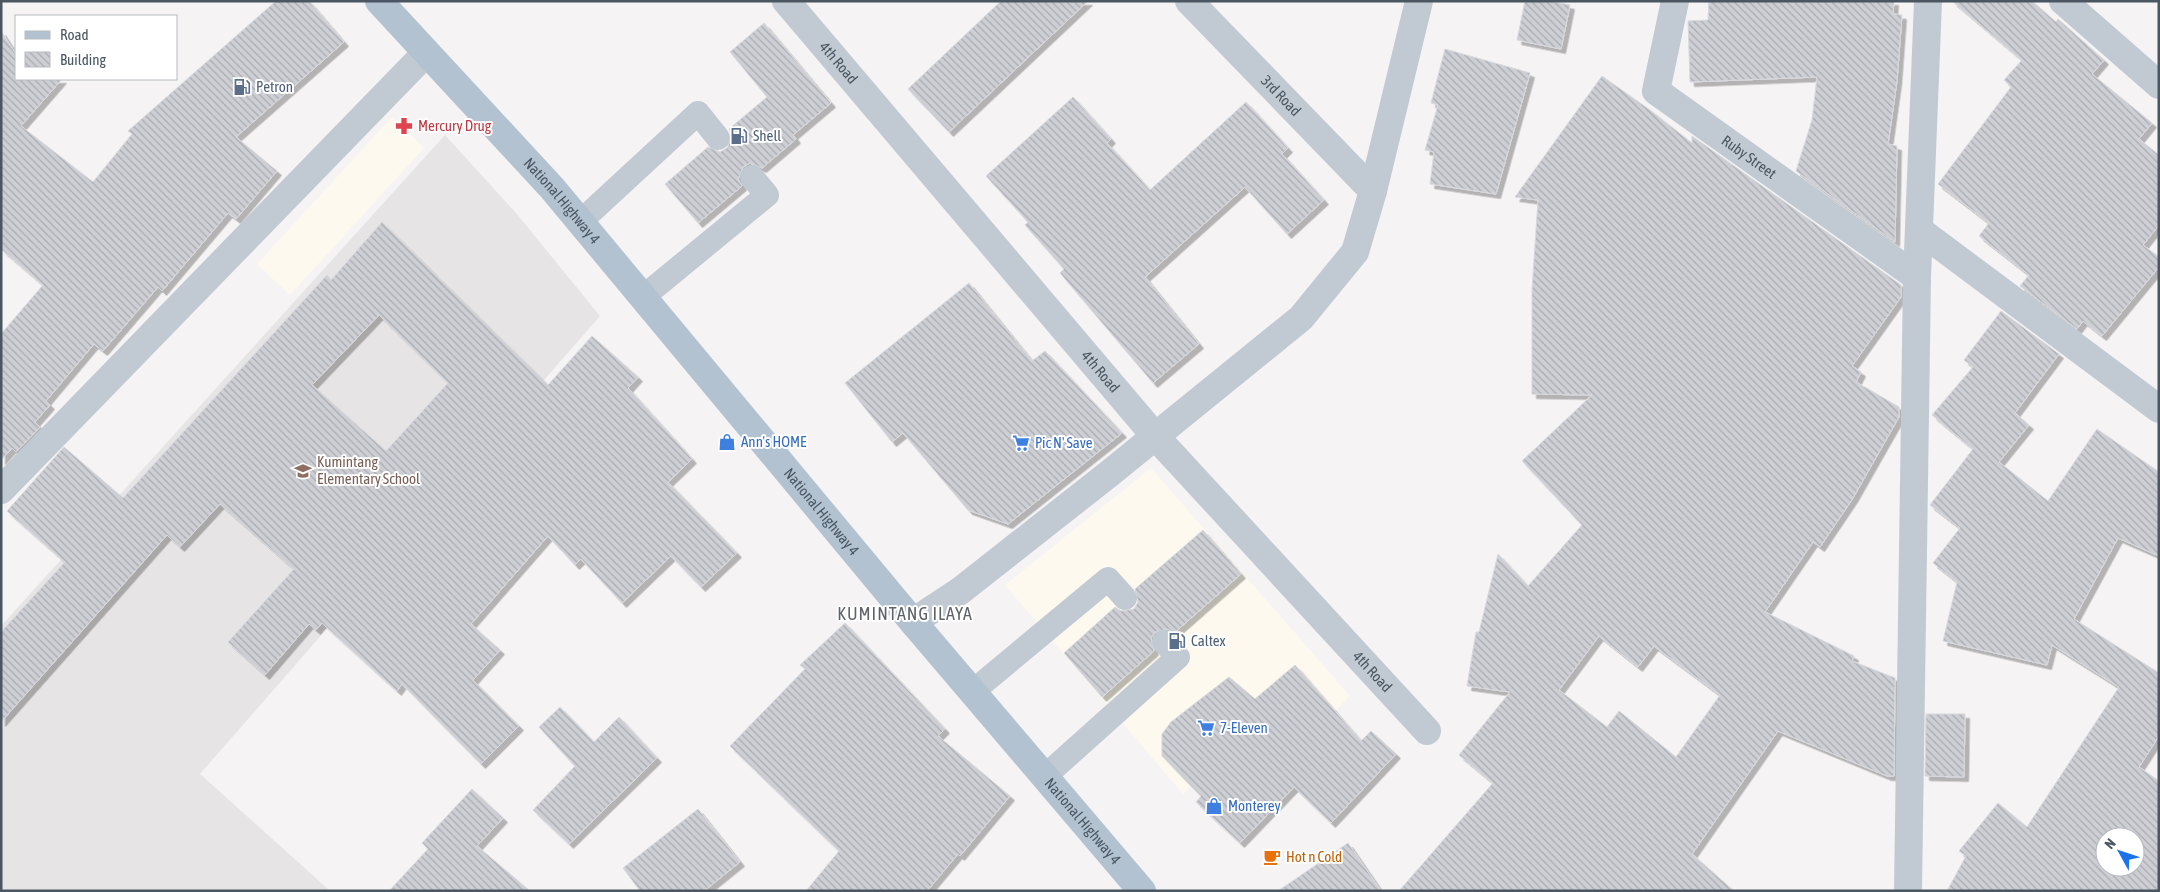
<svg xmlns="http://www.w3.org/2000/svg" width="2160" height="892" font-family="'Asap Condensed',sans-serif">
	<defs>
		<pattern id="building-back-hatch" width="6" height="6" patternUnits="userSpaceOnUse" patternTransform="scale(1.25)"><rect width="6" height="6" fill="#cdcfd5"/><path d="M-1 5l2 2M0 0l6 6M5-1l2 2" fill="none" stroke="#a8abb0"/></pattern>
		<filter id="shadow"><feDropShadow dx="4.5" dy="4.5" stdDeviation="0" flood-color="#0004"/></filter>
	</defs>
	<rect width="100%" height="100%" fill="#f5f3f3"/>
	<!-- commercial -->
	<path fill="#fdf9ef" d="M 392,117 L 424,148 L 290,295 L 257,264 Z
		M 1151,468 L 1350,696 L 1282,763 L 1248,732 L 1183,794 L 1005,585 Z"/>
	<!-- education -->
	<path fill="#e6e4e5" d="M 445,135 L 516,213 L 600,316 L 200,774 L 328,889 L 326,891 L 1,891 L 1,626 Z"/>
	<!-- building -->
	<path fill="url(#building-back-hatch)" stroke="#d7d9de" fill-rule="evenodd" filter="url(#shadow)" d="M 276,1 L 309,1 L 344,42 L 236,137 L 277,171 L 236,219 L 228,213 L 162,291 L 158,287 L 103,351 L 94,344 L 46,401 L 50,405 L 35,422 L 40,427 L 16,452 L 12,448 L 1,460 L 1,334 L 43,285 L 1,249 L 1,31 L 16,54 L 16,79 L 62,79 L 21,126 L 93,182 L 132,134 L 128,131 Z
		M 1001,1 L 1088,1 L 949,132 L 908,89 Z
		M 1525,1 L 1549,1 L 1570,5 L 1561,49 L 1517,40 Z
		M 1709,1 L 1894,1 L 1893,14 L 1902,15 L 1897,81 L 1888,144 L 1897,146 L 1895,242 L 1796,171 L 1812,120 L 1817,77 L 1690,82 L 1688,21 L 1708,20 Z
		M 1952,1 L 2032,1 L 2056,22 L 2058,19 L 2104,60 L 2092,74 L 2152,123 L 2139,139 L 2159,155 L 2159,225 L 2143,245 L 2159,257 L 2159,267 L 2102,336 L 2083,321 L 2077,329 L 2020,286 L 2029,275 L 1979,236 L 1989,223 L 1938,184 L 2011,87 L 2004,80 L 2022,60 Z
		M 764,23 L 831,103 L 793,135 L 796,139 L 762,168 L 750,163 L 743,167 L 738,179 L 742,186 L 698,223 L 665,184 L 708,147 L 720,152 L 727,148 L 732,136 L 729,129 L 767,97 L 730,52 Z
		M 1445,49 L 1530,73 L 1496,194 L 1430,184 L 1434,152 L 1425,150 L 1438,105 L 1431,103 Z
		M 1602,76 L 1650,110 L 1692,143 L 1692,136 L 1901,285 L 1901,297 L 1852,366 L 1861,372 L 1856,382 L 1899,407 L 1899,417 L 1853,498 L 1820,547 L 1813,542 L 1765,612 L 1854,656 L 1852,661 L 1895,678 L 1894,776 L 1887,776 L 1778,731 L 1692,854 L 1734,891 L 1399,891 L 1493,783 L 1459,755 L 1510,692 L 1467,686 L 1476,632 L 1479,632 L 1498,554 L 1528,586 L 1582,525 L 1522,461 L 1592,395 L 1532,394 L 1532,290 L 1538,200 L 1515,197 ZM 1599,636 L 1638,667 L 1654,646 L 1720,695 L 1676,757 L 1619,711 L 1607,727 L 1559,690 Z
		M 1073,97 L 1111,139 L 1107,143 L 1150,190 L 1246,102 L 1288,148 L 1282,154 L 1324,200 L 1287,234 L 1245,187 L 1145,277 L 1199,344 L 1153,383 L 1060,273 L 1064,269 L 1025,225 L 1028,222 L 986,176 Z
		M 382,222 L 548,385 L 592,336 L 638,377 L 628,388 L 692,459 L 668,482 L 737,553 L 701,587 L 671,556 L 622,603 L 581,559 L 575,565 L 548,536 L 471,624 L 500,650 L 473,680 L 519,726 L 481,764 L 402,684 L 397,691 L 322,623 L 316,630 L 309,624 L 265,675 L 228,642 L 294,569 L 220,504 L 180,547 L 167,535 L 1,722 L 1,632 L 65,562 L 7,511 L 64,447 L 123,498 L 327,275 L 331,280 ZM 379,315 L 448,383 L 386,451 L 312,385 Z
		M 969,283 L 1032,361 L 1045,351 L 1122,433 L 1008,524 L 968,510 L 903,433 L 892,442 L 845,383 Z
		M 2001,311 L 2059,354 L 2015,413 L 2029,425 L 1999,462 L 2048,501 L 2097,429 L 2159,472 L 2159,556 L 2118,538 L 2074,619 L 2159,673 L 2159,736 L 2139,767 L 2159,781 L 2159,891 L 1947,891 L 1966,856 L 1959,851 L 1998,803 L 2027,827 L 2119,687 L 2052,645 L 2047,665 L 1943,641 L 1957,582 L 1933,563 L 1960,528 L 1930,505 L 1973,449 L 1932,415 L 1973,367 L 1964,360 ZM 2105,837 L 2135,837 L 2135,867 L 2105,867 Z
		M 1203,530 L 1241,574 L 1174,633 L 1168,629 L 1155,632 L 1151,638 L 1154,651 L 1102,697 L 1064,653 L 1115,607 L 1121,611 L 1134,609 L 1138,602 L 1135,589 Z
		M 845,623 L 945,729 L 938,736 L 1010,796 L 960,856 L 958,854 L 927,891 L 806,891 L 839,851 L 730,746 L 805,669 L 800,665 Z
		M 1295,665 L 1361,741 L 1371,731 L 1396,754 L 1331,823 L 1294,787 L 1240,843 L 1196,802 L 1201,796 L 1162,756 L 1162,734 L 1171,722 L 1229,677 L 1255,699 Z
		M 560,707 L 594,742 L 619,717 L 657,758 L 569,844 L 533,810 L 575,766 L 539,727 Z
		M 1926,714 L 1965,714 L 1964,777 L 1925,776 Z
		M 472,789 L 503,818 L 477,846 L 530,891 L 389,891 L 428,849 L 422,843 Z
		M 698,809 L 740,862 L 704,891 L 640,891 L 623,868 Z
		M 1348,843 L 1381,891 L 1278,891 Z"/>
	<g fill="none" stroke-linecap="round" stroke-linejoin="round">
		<!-- service -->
		<path stroke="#c1cad2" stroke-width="24" d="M 580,222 L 698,113 L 718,138
			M 643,297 L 767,195 L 752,177
			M 972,692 L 1108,579 L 1125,598
			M 1044,777 L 1178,657 L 1164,642"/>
		<!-- minor -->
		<g stroke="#c1cad2" stroke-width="28">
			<path id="s1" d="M 786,1 L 1155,436 L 1427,731"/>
			<path id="s2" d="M 1189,1 L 1373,191"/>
			<path id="s3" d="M 1675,1 L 1656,91 L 1917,277"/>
			<path d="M 2063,1 L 2159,85"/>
			<path d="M 1919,230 L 2159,409"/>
			<path d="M 1,490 L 426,53"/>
			<path d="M 913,622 L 960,591 L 1110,473 L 1301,318 L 1355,252 L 1373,191 L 1419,1"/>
		</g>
		<!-- tertiary -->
		<path stroke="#c1cad2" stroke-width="28" d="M 1908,891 L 1917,277 L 1928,1"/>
		<!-- primary -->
		<path stroke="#b3c2d1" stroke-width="28" id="s4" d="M 379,1 L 552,188 L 913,622 L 1142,891"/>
	</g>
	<!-- icons -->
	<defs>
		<g id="fuel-bare" transform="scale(1.35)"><path d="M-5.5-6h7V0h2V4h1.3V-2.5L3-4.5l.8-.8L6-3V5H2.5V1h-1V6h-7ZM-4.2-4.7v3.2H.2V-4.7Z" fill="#5c6f8a" stroke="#fff" stroke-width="2.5" paint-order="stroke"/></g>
		<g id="pharmacy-bare" transform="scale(1.35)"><path d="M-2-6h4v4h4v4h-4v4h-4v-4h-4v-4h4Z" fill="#e0444e" stroke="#fff" stroke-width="2.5" paint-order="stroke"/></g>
		<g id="shop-bare" transform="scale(1.35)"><path d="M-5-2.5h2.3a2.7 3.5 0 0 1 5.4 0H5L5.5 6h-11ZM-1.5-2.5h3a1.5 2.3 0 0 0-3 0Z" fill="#3f7fe0" stroke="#fff" stroke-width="2.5" paint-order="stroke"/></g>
		<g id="supermarket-bare" transform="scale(1.35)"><path d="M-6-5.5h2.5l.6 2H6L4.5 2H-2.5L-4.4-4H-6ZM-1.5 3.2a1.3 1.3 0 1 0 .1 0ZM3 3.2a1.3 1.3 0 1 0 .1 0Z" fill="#3f7fe0" stroke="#fff" stroke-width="2.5" paint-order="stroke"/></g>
		<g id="school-bare" transform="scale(1.35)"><path d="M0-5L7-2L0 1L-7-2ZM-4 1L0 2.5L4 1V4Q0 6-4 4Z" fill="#8d6e63" stroke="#fff" stroke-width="2.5" paint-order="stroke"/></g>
		<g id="cafe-bare" transform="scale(1.35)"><path d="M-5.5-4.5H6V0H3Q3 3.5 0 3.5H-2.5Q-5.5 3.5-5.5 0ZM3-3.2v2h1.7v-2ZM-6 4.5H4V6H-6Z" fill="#e8710a" stroke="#fff" stroke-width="2.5" paint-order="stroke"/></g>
	</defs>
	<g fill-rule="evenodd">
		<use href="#fuel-bare" x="242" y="87"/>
		<use href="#pharmacy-bare" x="404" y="126"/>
		<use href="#fuel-bare" x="739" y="136"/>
		<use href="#shop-bare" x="727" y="442"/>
		<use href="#supermarket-bare" x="1021" y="443"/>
		<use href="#school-bare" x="303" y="471"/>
		<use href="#fuel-bare" x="1177" y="641"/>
		<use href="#supermarket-bare" x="1206" y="728"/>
		<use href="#shop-bare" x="1214" y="806"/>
		<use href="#cafe-bare" x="1272" y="857"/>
	</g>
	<g text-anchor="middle" stroke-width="4" stroke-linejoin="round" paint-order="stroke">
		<!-- street labels -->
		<g font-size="15" fill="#4a5661" stroke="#fff">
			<text dy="5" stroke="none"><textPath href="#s1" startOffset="81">4th Road</textPath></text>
			<text dy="5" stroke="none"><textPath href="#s2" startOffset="132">3rd Road</textPath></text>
			<text dy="5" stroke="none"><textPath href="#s3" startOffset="206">Ruby Street</textPath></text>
			<text dy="5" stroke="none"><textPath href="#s4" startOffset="271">National Highway 4</textPath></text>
			<text dy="5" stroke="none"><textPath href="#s1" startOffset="486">4th Road</textPath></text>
			<text dy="5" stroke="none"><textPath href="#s4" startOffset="676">National Highway 4</textPath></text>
			<text dy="5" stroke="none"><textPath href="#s1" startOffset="891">4th Road</textPath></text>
			<text dy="5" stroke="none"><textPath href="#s4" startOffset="1081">National Highway 4</textPath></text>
		</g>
		<!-- service labels -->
		<g font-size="15" fill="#4e5e75" stroke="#fff" text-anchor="start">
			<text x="256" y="92">Petron</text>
			<text x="753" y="141">Shell</text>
			<text x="1191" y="646">Caltex</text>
		</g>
		<!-- health labels -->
		<g font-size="15" fill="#be3a42" stroke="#fff" text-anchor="start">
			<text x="418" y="131">Mercury Drug</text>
		</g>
		<!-- shop labels -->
		<g font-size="15" fill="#366cbe" stroke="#fff" text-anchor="start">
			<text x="741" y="447">Ann's HOME</text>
			<text x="1035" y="448">Pic N' Save</text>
			<text x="1220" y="733">7-Eleven</text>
			<text x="1228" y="811">Monterey</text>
		</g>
		<!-- education labels -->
		<g font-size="15" fill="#785e54" stroke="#fff" text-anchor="start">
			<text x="317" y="467">Kumintang<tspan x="317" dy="17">Elementary School</tspan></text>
		</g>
		<!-- food labels -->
		<g font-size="15" fill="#c56008" stroke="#fff" text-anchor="start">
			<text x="1286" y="862">Hot n Cold</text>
		</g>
		<!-- quarter labels -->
		<g font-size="18" letter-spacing="1" fill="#5f6368" stroke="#fff">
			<text x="905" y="620">KUMINTANG ILAYA</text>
		</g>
	</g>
	<!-- border -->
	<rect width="2160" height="892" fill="none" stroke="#4a5661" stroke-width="5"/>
	<!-- legend -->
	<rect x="15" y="15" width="162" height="65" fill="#ffffff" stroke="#b7bbc0"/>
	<rect x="25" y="31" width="25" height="8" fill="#b3c2d1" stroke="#b7bbc0"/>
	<text x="60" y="40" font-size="15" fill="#4a5661">Road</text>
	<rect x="25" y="52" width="25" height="15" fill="url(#building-back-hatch)" stroke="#b7bbc0"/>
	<text x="60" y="65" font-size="15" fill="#4a5661">Building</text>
	<!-- north arrow -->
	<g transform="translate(2120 852) rotate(310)"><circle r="24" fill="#ffffff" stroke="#b7bbc0"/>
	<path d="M0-4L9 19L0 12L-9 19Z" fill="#1a73e8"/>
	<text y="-8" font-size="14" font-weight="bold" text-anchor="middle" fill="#4a5661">N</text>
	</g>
</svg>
